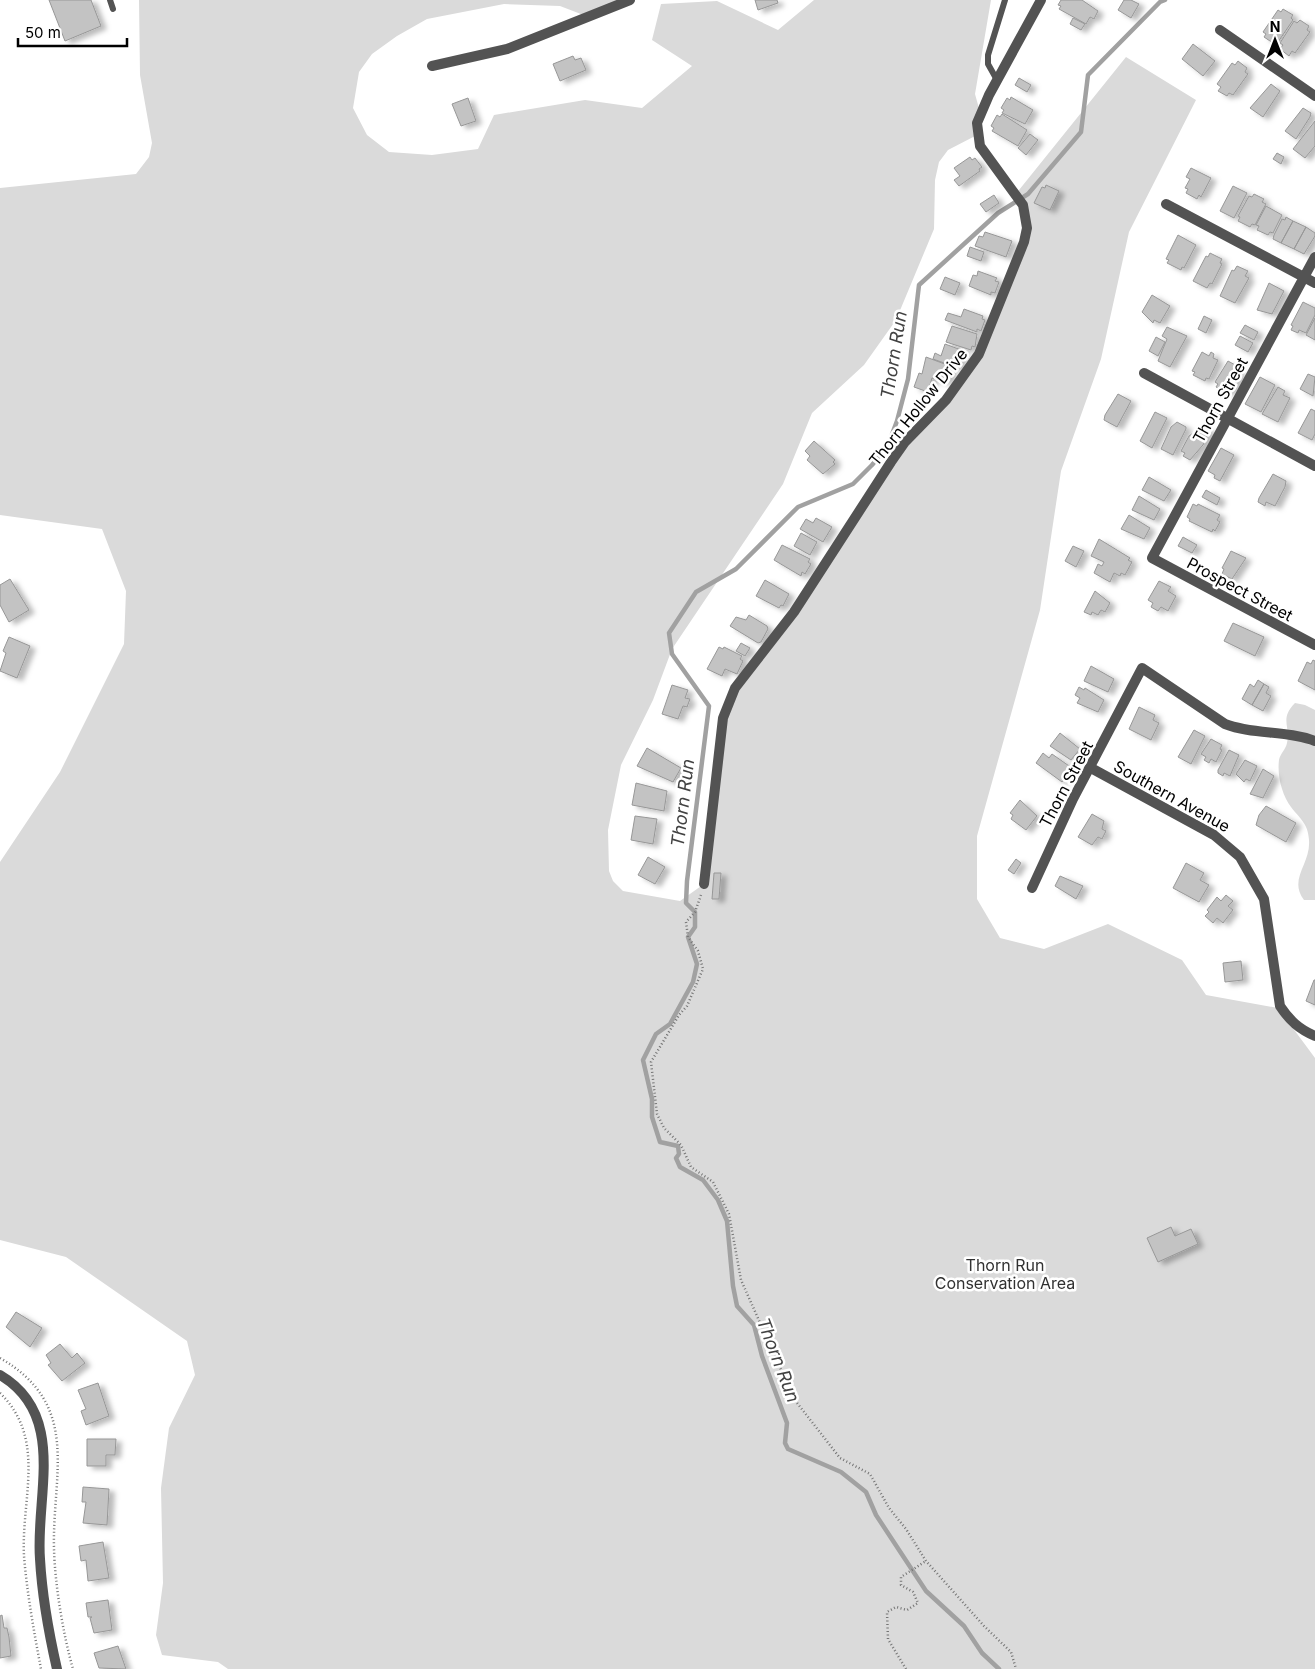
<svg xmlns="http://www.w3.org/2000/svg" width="1315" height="1669" font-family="Inter,sans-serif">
	<defs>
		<filter id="shadow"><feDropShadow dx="5.5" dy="3" stdDeviation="2.5" flood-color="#0004"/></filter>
	</defs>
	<rect width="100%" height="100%" fill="#fff"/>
	<!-- green -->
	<path fill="#dadada" d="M 139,0 L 630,0 L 586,16 L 560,6 L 504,4 L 427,19 L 397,36 L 372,54 L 359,72 L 353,108 L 367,135 L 389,152 L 432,155 L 478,149 L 494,115 L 585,100 L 642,108 L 692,66 L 652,40 L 661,4 L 717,1 L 778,30 L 814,0 L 991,0 L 975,94 L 980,112 L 977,135 L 948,150 L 939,162 L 935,180 L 934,229 L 896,320 L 864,365 L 812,413 L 783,484 L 672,649 L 653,700 L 621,765 L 608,830 L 609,871 L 613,881 L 623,891 L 680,901 L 704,884 L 728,700 L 769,645 L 891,462 L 965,375 L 1027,228 L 1015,195 L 1126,57 L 1196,100 L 1129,232 L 1101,359 L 1061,471 L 1040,610 L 977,836 L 977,899 L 1000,938 L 1044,949 L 1108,924 L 1182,960 L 1206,995 L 1278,1008 L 1315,1058 L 1315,1669 L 228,1669 L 218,1662 L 162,1655 L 156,1635 L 163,1583 L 161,1488 L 169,1428 L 195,1375 L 187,1341 L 66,1257 L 0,1240 L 0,862 L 60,772 L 124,644 L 126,591 L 102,529 L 0,515 L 0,188 L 136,174 L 149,157 L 152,143 L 140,75 Z
		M 1295,703 L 1305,705 L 1315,710 L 1315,900 L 1304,900 C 1288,879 1311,864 1309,840 C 1308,823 1300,819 1291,807 C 1282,795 1277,776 1279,760 C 1280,754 1286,749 1287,743 C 1291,727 1279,719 1295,703 Z"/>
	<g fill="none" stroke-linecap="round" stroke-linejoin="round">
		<!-- stream -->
		<path stroke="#a1a1a1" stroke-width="4.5" d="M 999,1669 L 982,1653 L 964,1626 L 926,1591 L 876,1515 L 866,1492 L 841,1472 L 788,1449 L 785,1443 L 787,1423 L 762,1356 L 754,1325 L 737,1306 L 733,1286 L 727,1221 L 718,1200 L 703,1180 L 680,1167 L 676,1158 L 679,1154 L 678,1146 L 660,1142 L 652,1117 L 652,1099 L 643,1060 L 656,1034 L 670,1024 L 693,982 L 697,964 L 688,937 L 695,927 L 695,912 L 686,903 L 687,881 L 709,706 L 672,654 L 669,633 L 696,592 L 736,569 L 798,507 L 853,484 L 872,465 L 888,445 L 897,421 L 908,379 L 919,285 L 998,213 L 1028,194 L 1081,132 L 1088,75 L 1160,2 L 1165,0"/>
	</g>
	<!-- building -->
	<path fill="#c3c3c3" stroke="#979797" filter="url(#shadow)" d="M 49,0 L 91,0 L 101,26 L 65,41 Z
		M 755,0 L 777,0 L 778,3 L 758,10 Z
		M 1061,0 L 1082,0 L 1098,11 L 1094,19 L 1090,17 L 1086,24 L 1059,9 L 1061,6 L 1058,5 Z
		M 1124,0 L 1131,0 L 1139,4 L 1131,18 L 1118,10 Z
		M 1283,9 L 1293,15 L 1291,18 L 1293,20 L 1278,42 L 1275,40 L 1273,43 L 1264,37 L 1266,34 L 1263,32 L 1278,10 L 1281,12 Z
		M 1073,18 L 1085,24 L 1081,30 L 1070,24 Z
		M 1300,20 L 1309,26 L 1307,30 L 1310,32 L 1295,53 L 1292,51 L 1289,56 L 1280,49 L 1283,45 L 1280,43 L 1294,21 L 1297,23 Z
		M 1193,44 L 1215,61 L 1203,76 L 1182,59 Z
		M 573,56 L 575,60 L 581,58 L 586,70 L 560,81 L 553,64 Z
		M 1238,61 L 1247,68 L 1245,72 L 1248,74 L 1233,95 L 1229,93 L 1227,96 L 1218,91 L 1221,87 L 1217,84 L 1232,63 L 1235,65 Z
		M 1019,78 L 1031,85 L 1027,92 L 1015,85 Z
		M 1271,84 L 1280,91 L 1263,117 L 1250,108 Z
		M 1011,97 L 1033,110 L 1025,124 L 1002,113 L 1004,110 L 1001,108 L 1007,98 L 1010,100 Z
		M 468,98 L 476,121 L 461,126 L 452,104 Z
		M 1303,108 L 1311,113 L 1310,117 L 1296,139 L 1285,131 Z
		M 1002,114 L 1027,130 L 1018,146 L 992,131 L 994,128 L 991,126 L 997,115 L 1000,117 Z
		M 1315,121 L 1315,146 L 1305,158 L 1293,149 Z
		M 1030,134 L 1038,140 L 1026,155 L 1018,148 Z
		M 1277,153 L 1284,157 L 1281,164 L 1273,159 Z
		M 970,157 L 972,160 L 975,158 L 982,167 L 979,169 L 980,171 L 959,186 L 954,180 L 960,176 L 954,168 Z
		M 1191,168 L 1211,178 L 1201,197 L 1199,195 L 1197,199 L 1186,193 L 1188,189 L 1185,188 L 1190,179 L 1186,177 Z
		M 1046,185 L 1059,191 L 1050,210 L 1034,203 L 1042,187 L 1045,188 Z
		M 1233,186 L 1247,193 L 1234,218 L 1220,211 Z
		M 1254,194 L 1264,199 L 1262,202 L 1266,204 L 1255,225 L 1252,224 L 1250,227 L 1238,221 L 1240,217 L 1238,216 L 1249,196 L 1252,197 Z
		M 994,195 L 999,203 L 986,212 L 980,204 Z
		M 1266,206 L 1282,215 L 1273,233 L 1270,232 L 1268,235 L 1257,230 L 1259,226 L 1256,225 Z
		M 1286,217 L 1293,221 L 1281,243 L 1273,239 L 1274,235 L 1282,219 L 1285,220 Z
		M 1293,221 L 1306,227 L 1294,249 L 1281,243 Z
		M 1306,227 L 1315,233 L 1315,236 L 1304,254 L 1294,249 Z
		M 985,232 L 1012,241 L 1006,257 L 975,246 L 979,236 L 983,237 Z
		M 1178,235 L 1196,245 L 1184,268 L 1182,267 L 1181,270 L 1167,263 L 1169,260 L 1166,259 Z
		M 970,247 L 984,252 L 981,261 L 967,256 Z
		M 1210,253 L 1222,259 L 1220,263 L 1222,264 L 1212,284 L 1210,283 L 1207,288 L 1193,281 L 1206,256 L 1208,257 Z
		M 1237,266 L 1248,271 L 1245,276 L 1249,278 L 1235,303 L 1220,296 L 1232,270 L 1234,271 Z
		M 978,271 L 997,278 L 995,281 L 999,282 L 995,293 L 991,292 L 991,295 L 969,286 L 973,275 L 977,276 Z
		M 945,277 L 960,283 L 955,295 L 940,289 Z
		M 1269,283 L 1284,291 L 1272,314 L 1257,310 Z
		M 1152,295 L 1170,306 L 1160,323 L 1154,320 L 1153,323 L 1142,312 Z
		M 1303,302 L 1315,308 L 1315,315 L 1306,333 L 1299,330 L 1298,333 L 1291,330 L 1293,326 L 1291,325 Z
		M 964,309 L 983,316 L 982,319 L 985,320 L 981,331 L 977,329 L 977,332 L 945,320 L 948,313 L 961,317 Z
		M 1204,316 L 1212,320 L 1206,333 L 1198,329 Z
		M 1315,318 L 1315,340 L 1306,335 Z
		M 1245,325 L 1258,332 L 1254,340 L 1240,333 Z
		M 952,326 L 977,334 L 975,347 L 972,346 L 971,350 L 946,342 Z
		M 1167,327 L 1187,336 L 1170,367 L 1158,361 L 1167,339 L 1162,336 Z
		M 1240,336 L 1253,343 L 1248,352 L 1235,345 Z
		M 1156,337 L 1165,342 L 1158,356 L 1149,351 Z
		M 945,344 L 964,351 L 958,368 L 933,359 L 935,353 L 941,356 Z
		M 1202,352 L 1209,356 L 1211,352 L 1214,354 L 1213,358 L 1218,360 L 1209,379 L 1206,378 L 1205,381 L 1193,375 L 1195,372 L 1192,371 Z
		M 926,357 L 950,366 L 949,369 L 952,369 L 948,381 L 945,380 L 944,382 L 932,378 L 928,392 L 914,387 L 919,373 L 922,374 Z
		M 1228,361 L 1237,366 L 1235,369 L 1241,373 L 1231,391 L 1229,390 L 1227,393 L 1216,387 L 1218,384 L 1215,382 Z
		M 1308,374 L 1315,377 L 1313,396 L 1300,389 Z
		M 1260,377 L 1275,385 L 1261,412 L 1245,404 Z
		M 1278,387 L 1285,391 L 1283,395 L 1290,398 L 1278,422 L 1262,414 Z
		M 1118,394 L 1131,401 L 1117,427 L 1104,420 L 1105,415 Z
		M 1311,409 L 1315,411 L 1315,434 L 1312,440 L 1298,433 Z
		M 1155,412 L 1167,418 L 1152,448 L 1140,441 Z
		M 1177,422 L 1186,427 L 1186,429 L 1173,455 L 1161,449 L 1171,427 Z
		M 1201,426 L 1210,430 L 1203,445 L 1190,460 L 1183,456 L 1185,453 L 1181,451 L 1189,436 L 1193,433 L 1196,435 Z
		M 814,441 L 835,460 L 833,462 L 835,464 L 823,474 L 807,460 L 810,456 L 805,451 Z
		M 1221,448 L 1234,455 L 1220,481 L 1214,478 L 1215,475 L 1208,471 Z
		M 1273,474 L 1286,481 L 1285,487 L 1275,506 L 1266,502 L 1265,506 L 1258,502 L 1259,498 Z
		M 1149,477 L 1171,490 L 1164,501 L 1142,490 Z
		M 1206,490 L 1220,498 L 1217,505 L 1202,497 Z
		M 1139,496 L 1160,509 L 1154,520 L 1132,510 Z
		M 1193,504 L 1197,506 L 1198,504 L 1220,515 L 1217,520 L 1220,522 L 1215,531 L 1213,529 L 1212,532 L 1189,521 L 1190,519 L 1187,517 Z
		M 1129,515 L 1150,528 L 1144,539 L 1121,529 Z
		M 816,518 L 832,527 L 823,542 L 800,529 L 806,519 L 813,523 Z
		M 801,533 L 817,542 L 810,555 L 794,546 Z
		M 1183,537 L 1197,545 L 1192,553 L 1178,546 Z
		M 1099,539 L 1130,558 L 1128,560 L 1132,562 L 1125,575 L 1121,573 L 1120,576 L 1114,573 L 1110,582 L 1094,573 L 1098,564 L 1102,566 L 1104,562 L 1091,556 Z
		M 782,545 L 810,559 L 808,562 L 811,564 L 805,574 L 802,572 L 801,576 L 774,560 Z
		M 1073,546 L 1084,551 L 1076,567 L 1065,561 Z
		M 1231,551 L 1246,558 L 1232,579 L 1222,574 L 1224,569 L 1222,568 Z
		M 10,579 L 29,610 L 9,622 L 0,605 L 0,585 Z
		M 765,580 L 789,594 L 783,606 L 781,605 L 779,608 L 756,596 Z
		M 1159,581 L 1171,587 L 1168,591 L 1176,596 L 1168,611 L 1161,607 L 1158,611 L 1151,607 L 1153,603 L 1148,600 Z
		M 1095,591 L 1110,603 L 1105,612 L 1101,610 L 1098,615 L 1092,612 L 1091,615 L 1084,612 Z
		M 749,615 L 767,626 L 768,629 L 761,642 L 758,643 L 730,626 L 736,617 L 746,620 Z
		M 1233,623 L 1264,637 L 1255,656 L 1224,641 Z
		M 9,637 L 30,646 L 17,678 L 0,671 L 6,653 L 3,651 Z
		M 741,643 L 750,648 L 745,656 L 736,651 Z
		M 719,647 L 723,649 L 724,647 L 742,656 L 740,659 L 743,661 L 737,674 L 725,669 L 722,676 L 707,669 Z
		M 1313,660 L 1315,661 L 1315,690 L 1298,681 L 1307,662 L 1311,664 Z
		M 1091,666 L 1114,679 L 1108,692 L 1084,681 Z
		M 1258,680 L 1264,684 L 1252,705 L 1242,699 L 1250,684 L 1254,687 Z
		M 1264,684 L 1269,687 L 1266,693 L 1271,696 L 1263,711 L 1252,705 Z
		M 672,685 L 688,690 L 685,698 L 690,699 L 687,707 L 683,706 L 678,719 L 662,714 Z
		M 1079,687 L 1084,690 L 1085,688 L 1104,700 L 1098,712 L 1077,703 L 1080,698 L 1075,695 Z
		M 1139,707 L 1155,715 L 1153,720 L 1159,723 L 1151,740 L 1129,729 Z
		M 1194,730 L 1205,736 L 1191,764 L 1178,757 Z
		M 1060,733 L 1080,749 L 1071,760 L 1050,746 Z
		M 1211,739 L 1222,745 L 1220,749 L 1222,750 L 1216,762 L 1211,759 L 1209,763 L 1204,760 L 1206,757 L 1201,754 Z
		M 647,748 L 681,768 L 673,782 L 637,766 Z
		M 1229,750 L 1239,755 L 1230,776 L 1224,773 L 1223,776 L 1218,773 L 1218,770 Z
		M 1043,753 L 1049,758 L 1052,754 L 1072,768 L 1068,777 L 1066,776 L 1062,782 L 1036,763 Z
		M 1245,760 L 1257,766 L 1250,781 L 1246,779 L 1244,782 L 1236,774 Z
		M 1263,769 L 1274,776 L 1263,798 L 1250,794 Z
		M 636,783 L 667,791 L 664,811 L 632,805 Z
		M 1020,800 L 1037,816 L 1026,830 L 1011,819 L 1013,815 L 1010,813 Z
		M 1266,806 L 1296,823 L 1286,842 L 1256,825 L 1259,815 Z
		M 1092,814 L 1104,821 L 1102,829 L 1106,831 L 1102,839 L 1098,837 L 1092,845 L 1078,837 Z
		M 635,816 L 657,819 L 653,844 L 631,840 Z
		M 648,857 L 665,867 L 655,884 L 638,875 Z
		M 1016,859 L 1021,863 L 1014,874 L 1008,870 Z
		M 1186,863 L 1204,873 L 1200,880 L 1209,885 L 1199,902 L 1173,888 Z
		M 714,873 L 721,873 L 719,899 L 712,899 Z
		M 1060,876 L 1083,886 L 1076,899 L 1055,886 Z
		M 1226,895 L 1233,901 L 1228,906 L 1233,910 L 1223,923 L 1217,918 L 1213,923 L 1205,916 L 1209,912 L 1207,910 L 1217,897 L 1221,901 Z
		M 1241,961 L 1243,980 L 1225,982 L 1223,963 Z
		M 1314,980 L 1315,980 L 1315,1005 L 1306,1001 Z
		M 1171,1227 L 1175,1236 L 1191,1229 L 1198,1244 L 1158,1262 L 1147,1238 Z
		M 16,1312 L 42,1328 L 30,1347 L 6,1327 Z
		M 60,1344 L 72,1358 L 77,1353 L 85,1363 L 62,1381 L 48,1365 L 51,1363 L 46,1355 Z
		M 98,1383 L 109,1416 L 86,1425 L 81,1411 L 86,1409 L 78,1390 Z
		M 87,1439 L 116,1439 L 115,1455 L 106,1455 L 106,1466 L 87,1466 Z
		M 83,1487 L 109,1489 L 107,1525 L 83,1523 L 86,1502 L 82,1502 Z
		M 103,1542 L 109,1578 L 88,1581 L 86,1560 L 81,1561 L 79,1546 Z
		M 108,1600 L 112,1630 L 94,1633 L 90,1618 L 92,1617 L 88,1617 L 86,1603 Z
		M 2,1615 L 4,1628 L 7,1628 L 9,1637 L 11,1656 L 0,1658 L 0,1616 Z
		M 118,1646 L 126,1669 L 99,1668 L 94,1653 Z"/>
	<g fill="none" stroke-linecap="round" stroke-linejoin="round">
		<!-- path -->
		<path stroke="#757575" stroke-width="2.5" stroke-dasharray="1 2.5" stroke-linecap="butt" d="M 701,895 L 695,912 L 686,922 L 688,937 L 698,951 L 703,969 L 687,1006 L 679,1015 L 651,1062 L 657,1114 L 664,1128 L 681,1145 L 691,1167 L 713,1182 L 729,1214 L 741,1280 L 794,1399 L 840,1458 L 870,1474 L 889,1508 L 906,1529 L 926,1561 L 984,1626 L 1011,1652 L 1016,1669
			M 0,1358 C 82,1405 52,1474 54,1549 C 55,1585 63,1634 73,1669
			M 0,1393 C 47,1439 21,1498 24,1556 C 27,1593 34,1632 41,1669
			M 906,1669 L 888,1639 L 887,1612 L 896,1607 L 907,1610 L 918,1603 L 913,1592 L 901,1585 L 901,1577 L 926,1561"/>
		<!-- lane -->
		<path stroke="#535353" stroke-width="6" d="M 110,0 L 113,9
			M 997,80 L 988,64 L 988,55 L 1005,0"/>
		<!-- street -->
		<path stroke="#535353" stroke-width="10" d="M 1220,30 L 1315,96
			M 432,66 L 507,49 L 630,0
			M 1166,204 L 1315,283
			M 1315,257 L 1152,558 L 1315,645
			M 1144,373 L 1315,466
			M 1091,768 L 1214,835 L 1240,857 L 1264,899 L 1280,1006 C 1290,1021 1299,1029 1315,1036
			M 704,884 L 723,718 L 735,688 L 794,612 L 891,462 L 905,442 L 946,400 L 979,354 L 1024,242 L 1027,228 L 1023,205 L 980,146 L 977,123 L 989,95 L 1041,0
			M 1032,888 L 1073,799 L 1142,668 L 1225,724 C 1253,735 1286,730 1315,741
			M 0,1375 C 68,1415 35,1497 40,1559 C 42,1595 49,1634 57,1669"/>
	</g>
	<g text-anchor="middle" stroke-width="5" stroke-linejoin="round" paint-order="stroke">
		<!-- street labels -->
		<g font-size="16" fill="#000" stroke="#fff">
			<text transform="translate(1220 400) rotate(-61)" y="6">Thorn Street</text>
			<text transform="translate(918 407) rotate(-51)" y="6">Thorn Hollow Drive</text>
			<text transform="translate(1240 589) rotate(28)" y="6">Prospect Street</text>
			<text transform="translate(1066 784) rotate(-62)" y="6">Thorn Street</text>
			<text transform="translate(1172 796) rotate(29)" y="6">Southern Avenue</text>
		</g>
		<!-- park labels -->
		<g font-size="16" fill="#313131" stroke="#fff">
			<text x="1005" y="1271">Thorn Run<tspan x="1005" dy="18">Conservation Area</tspan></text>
		</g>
		<!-- water labels -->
		<g font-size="18" font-style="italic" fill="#424242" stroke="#fff">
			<text transform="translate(894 355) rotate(-81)" y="6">Thorn Run</text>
			<text transform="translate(683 803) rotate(-83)" y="6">Thorn Run</text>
			<text transform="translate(778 1360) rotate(69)" y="6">Thorn Run</text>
		</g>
	</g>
	<!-- north arrow -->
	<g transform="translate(1275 40)" stroke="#ffffff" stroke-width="4" paint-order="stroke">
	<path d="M0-4L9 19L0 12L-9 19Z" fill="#000000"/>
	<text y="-8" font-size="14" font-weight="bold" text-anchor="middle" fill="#000000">N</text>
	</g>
	<!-- scale -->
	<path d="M18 38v8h109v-8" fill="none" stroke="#000000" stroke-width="2.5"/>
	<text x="25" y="38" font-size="15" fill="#000000" stroke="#ffffff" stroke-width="4" paint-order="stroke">50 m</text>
</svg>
